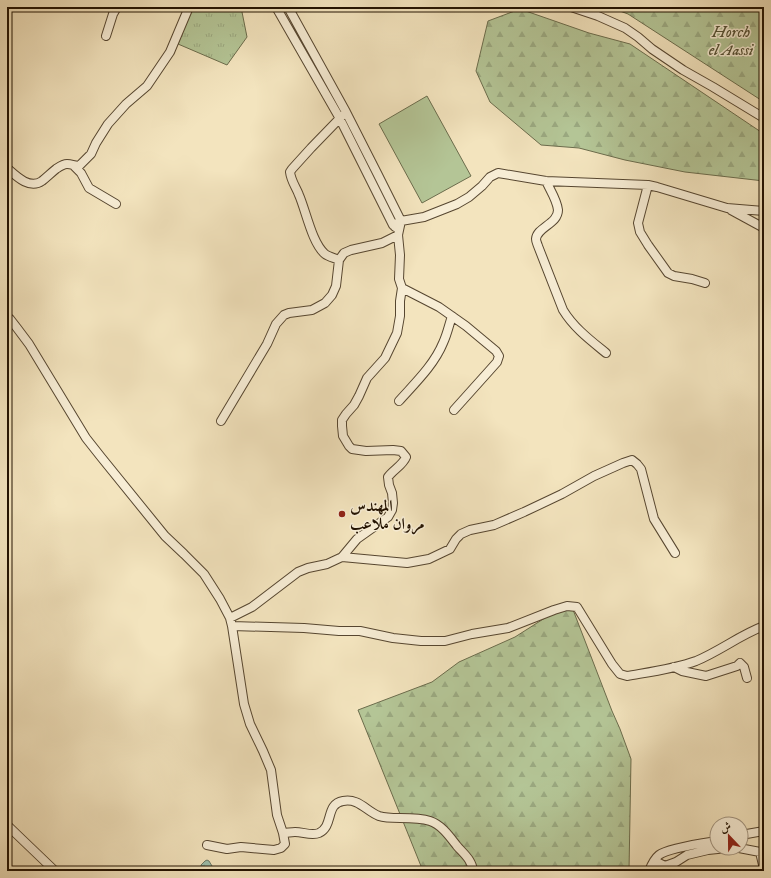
<svg xmlns="http://www.w3.org/2000/svg" width="771" height="878" font-family="'IM FELL DW Pica',Amiri,serif">
	<defs>
		<pattern id="grass-tufts" width="24" height="20" patternUnits="userSpaceOnUse"><rect width="24" height="20" fill="#b4c596"/><path d="M3 7l-1-3M5 7V3M7 7l1-3M15 17l-1-3M17 17v-4M19 17l1-3" fill="none" stroke="#9aa880"/></pattern>
		<pattern id="forest-firs" width="22" height="20" patternUnits="userSpaceOnUse"><rect width="22" height="20" fill="#b4c596"/><path d="M5 1l3.5 6h-7zM16 11l3.5 6h-7z" fill="#9aa880"/></pattern>
		<pattern id="water-ripples" width="26" height="14" patternUnits="userSpaceOnUse"><rect width="26" height="14" fill="#9dbfac"/><path d="M2 4q2-2 4 0t4 0M15 11q2-2 4 0t4 0" fill="none" stroke="#87a392"/></pattern>
	</defs>
	<rect width="100%" height="100%" fill="#f3e4be"/>
	<filter id="stains"><feTurbulence type="fractalNoise" baseFrequency=".005" numOctaves="4"/><feColorMatrix values="0 0 0 0 .2 0 0 0 0 .09 0 0 0 0 .02 0 0 0 .5 -.17"/></filter>
	<radialGradient id="worn" r=".72"><stop offset=".6" stop-color="#630" stop-opacity="0"/><stop offset="1" stop-color="#630" stop-opacity=".3"/></radialGradient>
	<!-- grass -->
	<path fill="url(#grass-tufts)" stroke="#6b6c4c" d="M 191,7 L 241,7 L 247,37 L 227,65 L 178,44 Z"/>
	<!-- forest -->
	<path fill="url(#forest-firs)" stroke="#6b6c4c" d="M 609,7 L 764,7 L 764,102 L 628,14 Z
		M 520,9 L 589,33 L 630,44 L 764,134 L 764,181 L 685,172 L 625,160 L 579,148 L 541,145 L 490,102 L 476,71 L 488,21 Z
		M 570,602 L 612,711 L 620,729 L 631,759 L 629,871 L 423,871 L 358,710 L 432,682 L 459,662 L 515,637 Z"/>
	<!-- pitch -->
	<path fill="#b4c596" stroke="#6b6c4c" d="M 427,96 L 471,176 L 422,203 L 379,124 Z"/>
	<!-- water -->
	<path fill="url(#water-ripples)" stroke="#6c7a68" d="M 207,860 L 209,861 L 212,866 L 211,871 L 202,871 L 201,865 L 205,861 Z"/>
	<g fill="none" stroke-linecap="round" stroke-linejoin="round">
		<!-- minor casing -->
		<g stroke="#564630" stroke-width="10">
			<path id="minor" d="M 276,7 L 339,117 L 393,225 L 395,227
				M 571,7 L 598,16 L 625,28 L 638,37 L 652,49 L 683,70 L 713,87 L 764,118
				M 106,36 L 113,14 L 117,7
				M 74,166 L 81,173 L 89,188 L 116,204
				M 7,168 C 15,175 29,190 42,181 C 47,177 51,173 56,169 C 59,167 63,164 67,164 C 71,164 76,166 79,166 L 91,154 L 96,143 L 108,124 L 126,104 L 147,86 L 170,52 L 189,7
				M 546,181 C 550,190 557,200 558,210 C 558,224 537,227 536,239 C 536,241 537,243 538,246 L 563,310 C 574,328 590,340 606,353
				M 648,185 L 638,223 L 640,232 L 648,245 L 668,273 L 674,276 L 692,279 L 705,283
				M 731,210 L 764,228
				M 393,225 L 401,221 L 424,217 L 457,204 L 469,197 L 482,186 L 490,177 L 498,173 L 546,181 L 648,185 L 657,187 L 727,208 L 764,211
				M 339,260 C 335,258 329,257 325,254 C 312,243 306,211 299,195 C 296,187 291,181 290,172 L 292,169 L 311,148 L 343,115
				M 402,288 L 439,307 L 466,326 L 496,351 L 499,356 L 497,362 L 489,371 L 454,410
				M 7,317 L 10,319 L 17,328 L 29,344 L 86,438 L 101,457 L 165,536 L 184,554 L 204,574 L 220,599 L 230,618 L 232,626 L 244,704 L 250,724 L 263,751 L 271,770 L 277,815 L 283,833 L 285,844 L 281,848 L 274,850 L 241,847 L 227,849 L 207,845
				M 399,401 C 415,383 434,365 443,343 C 447,335 449,325 452,316
				M 221,421 L 267,344 L 276,324 L 284,315 L 289,313 L 312,310 L 325,303 L 332,295 L 336,286 L 339,260 L 344,253 L 351,250 L 382,243 L 398,235
				M 342,557 L 407,563 L 429,559 L 450,549 L 456,539 L 461,534 L 470,530 L 494,525 L 524,512 L 562,494 L 594,476 L 623,463 L 632,460 L 637,464 L 641,469 L 654,519 L 675,553
				M 230,618 L 252,607 L 298,572 L 308,568 L 327,564 L 342,557 L 357,539 L 388,517 L 392,510 L 393,503 L 392,493 L 389,485 L 388,477 C 393,470 403,465 406,457 L 401,451 L 393,450 L 366,451 L 352,449 L 349,446 L 343,436 L 342,426 L 342,420 L 346,414 L 354,405 L 359,396 L 367,378 L 385,358 L 397,333 L 400,316 L 400,301 L 402,288 L 399,279 L 400,255 L 398,235 L 401,221 L 377,173 L 346,112 L 288,7
				M 232,626 L 304,628 L 339,631 L 360,631 L 393,638 L 421,641 L 445,641 L 472,634 L 508,628 L 554,610 L 567,606 L 577,607 L 612,664 L 620,674 L 627,676 C 650,672 674,669 696,661 C 720,651 740,635 764,626
				M 674,667 L 682,671 L 706,676 L 737,666 L 740,663 L 744,667 L 747,678
				M 7,825 L 55,871
				M 283,833 C 287,833 291,832 295,832 C 303,832 312,836 319,833 C 334,826 325,804 343,801 C 359,798 366,811 379,816 C 385,818 393,818 400,818 C 410,818 421,818 430,821 C 442,825 450,837 457,846 C 464,854 472,860 473,871
				M 741,835 L 764,831
				M 739,848 L 760,852 L 764,869
				M 655,861 L 665,866 L 676,862 L 687,855 L 708,850 L 727,848
				M 649,871 C 651,866 654,859 659,855 C 668,848 704,843 717,841"/>
		</g>
		<!-- minor -->
		<use href="#minor" stroke="#f7edd5" stroke-width="8"/>
	</g>
	<!-- markers -->
	<circle fill="#8f2418" stroke="#f7edd5" stroke-width="1.5" cx="342" cy="514" r="4"/>
	<g text-anchor="middle" stroke-width="3" stroke-linejoin="round" paint-order="stroke">
		<!-- park labels -->
		<g font-size="16" font-style="italic" fill="#555135" stroke="#f7edd5">
			<text x="731" y="37">Horch<tspan x="731" dy="18">el Aassi</tspan></text>
		</g>
		<!-- poi labels -->
		<g font-size="16" font-weight="bold" fill="#221201" stroke="#f7edd5" text-anchor="start">
			<text x="350" y="511">المهندس<tspan x="350" dy="18">مروان ملاعب</tspan></text>
		</g>
	</g>
	<!-- margin -->
	<rect width="771" height="878" fill="none" stroke="#f3e4be" stroke-width="24"/>
	<rect x="8" y="8" width="755" height="862" fill="none" stroke="#221201" stroke-width="2"/>
	<rect x="12" y="12" width="747" height="854" fill="none" stroke="#221201"/>
	<!-- north arrow -->
	<g transform="translate(729 836) rotate(338)"><circle r="19" fill="#f7edd5" stroke="#a29580"/>
	<path d="M0-3L7 15L0 10L-7 15Z" fill="#8f2418"/>
	<text y="-6" font-size="11" font-weight="bold" text-anchor="middle" fill="#221201">ش</text>
	</g>
	<rect width="100%" height="100%" filter="url(#stains)"/>
	<rect width="100%" height="100%" fill="url(#worn)"/>
</svg>
